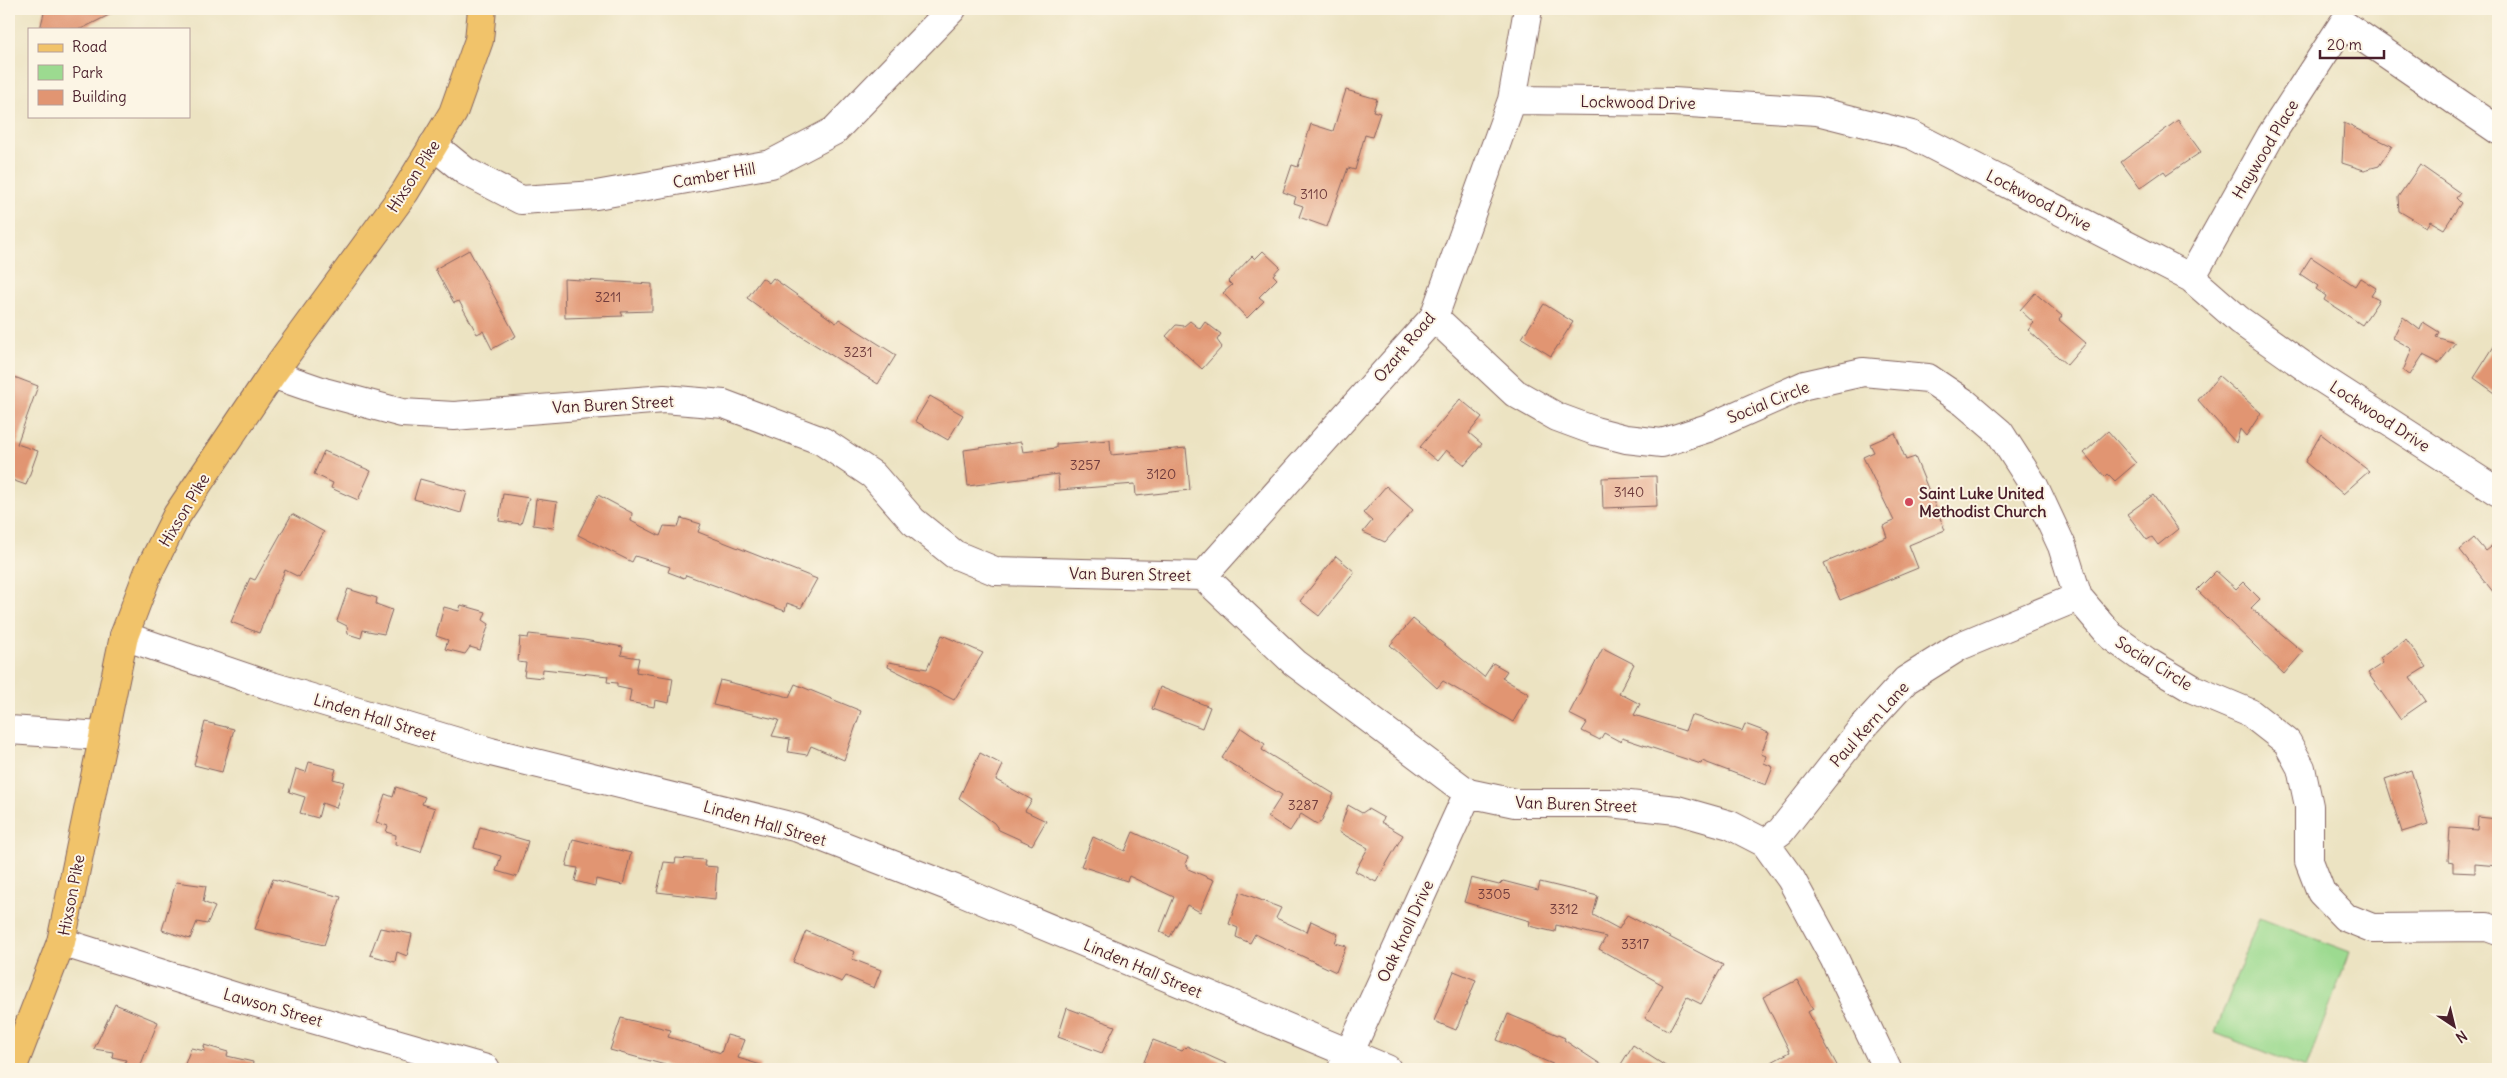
<svg xmlns="http://www.w3.org/2000/svg" width="2507" height="1078" font-family="Delius,sans-serif">
	<rect width="100%" height="100%" fill="#fcf5e5"/>
	<filter id="ink" filterUnits="userSpaceOnUse"><feTurbulence type="fractalNoise" baseFrequency=".02" numOctaves="2"/><feDisplacementMap in="SourceGraphic" scale="10" xChannelSelector="R" yChannelSelector="G"/><feConvolveMatrix kernelMatrix="1 2 1 2 8 2 1 2 1" color-interpolation-filters="sRGB"/></filter>
	<filter id="wash" filterUnits="userSpaceOnUse"><feTurbulence type="fractalNoise" baseFrequency=".0096" numOctaves="4" result="noise"/><feDisplacementMap in="SourceGraphic" scale="20" xChannelSelector="R" yChannelSelector="G"/><feGaussianBlur stdDeviation="1.12" result="paint"/><feColorMatrix in="noise" values="0 0 0 0 0 0 0 0 0 0 0 0 0 0 0 0 0 1.4 0 .05"/><feComposite in="paint" operator="in"/></filter>
	<g filter="url(#wash)">
		<rect width="100%" height="100%" fill="#ece3c2"/>
		<!-- green -->
		<path fill="#9cda90" stroke="#737c5e" d="M 2259,918 L 2350,952 L 2306,1068 L 2215,1033 Z"/>
		<g id="blocks">
			<!-- building -->
			<path fill="#e19572" d="M 45,9 L 121,9 L 81,29 L 40,29 Z
				M 1346,90 L 1377,99 L 1373,111 L 1380,113 L 1372,137 L 1365,135 L 1355,170 L 1348,168 L 1327,227 L 1299,217 L 1303,206 L 1294,203 L 1296,197 L 1283,192 L 1292,165 L 1298,167 L 1311,124 L 1333,131 Z
				M 2178,120 L 2201,152 L 2167,175 L 2164,171 L 2140,188 L 2121,162 Z
				M 2344,123 L 2392,146 L 2379,166 L 2364,170 L 2342,163 Z
				M 2420,165 L 2460,193 L 2456,198 L 2461,203 L 2444,229 L 2430,221 L 2426,227 L 2399,211 L 2398,197 Z
				M 469,250 L 516,336 L 492,349 L 483,331 L 477,334 L 459,301 L 454,303 L 435,269 Z
				M 1263,251 L 1280,267 L 1273,275 L 1277,279 L 1259,297 L 1264,301 L 1247,318 L 1223,293 L 1232,285 L 1228,281 L 1252,256 L 1255,259 Z
				M 2311,257 L 2355,286 L 2360,278 L 2376,288 L 2371,296 L 2379,300 L 2362,325 L 2324,300 L 2326,296 L 2316,289 L 2318,286 L 2300,274 Z
				M 762,278 L 769,283 L 773,278 L 836,323 L 839,319 L 896,355 L 878,384 L 791,330 L 747,298 Z
				M 564,279 L 652,284 L 652,311 L 621,312 L 623,316 L 565,318 Z
				M 2035,293 L 2062,316 L 2059,320 L 2086,343 L 2067,365 L 2028,330 L 2034,323 L 2020,310 Z
				M 1544,304 L 1573,322 L 1551,356 L 1522,338 Z
				M 2403,317 L 2420,330 L 2423,322 L 2439,332 L 2436,337 L 2455,343 L 2439,363 L 2423,355 L 2410,375 L 2403,371 L 2412,349 L 2393,338 Z
				M 1190,321 L 1200,329 L 1205,322 L 1221,334 L 1217,340 L 1222,347 L 1202,369 L 1166,336 L 1176,325 L 1184,326 Z
				M 2498,340 L 2498,395 L 2474,378 Z
				M 9,375 L 38,386 L 17,444 L 38,451 L 26,485 L 9,479 Z
				M 2219,376 L 2261,413 L 2246,436 L 2240,429 L 2236,443 L 2198,400 Z
				M 930,396 L 963,415 L 948,440 L 915,421 Z
				M 1460,399 L 1482,417 L 1469,433 L 1482,444 L 1465,465 L 1446,450 L 1437,461 L 1420,447 Z
				M 2108,431 L 2136,463 L 2115,481 L 2108,474 L 2105,477 L 2084,453 Z
				M 1895,433 L 1906,460 L 1915,457 L 1945,530 L 1909,545 L 1918,568 L 1840,600 L 1824,563 L 1887,537 L 1883,526 L 1894,521 L 1863,457 L 1874,452 L 1870,444 Z
				M 2321,434 L 2369,471 L 2343,494 L 2305,462 Z
				M 1110,440 L 1111,455 L 1186,448 L 1190,490 L 1136,496 L 1135,484 L 1059,490 L 1058,474 L 968,486 L 964,450 L 1021,442 L 1023,452 L 1056,448 L 1056,444 Z
				M 324,451 L 371,471 L 358,500 L 331,488 L 333,483 L 314,474 Z
				M 1656,476 L 1657,506 L 1603,508 L 1602,478 Z
				M 420,479 L 467,492 L 461,513 L 414,499 Z
				M 1386,486 L 1413,510 L 1385,542 L 1363,532 L 1372,521 L 1363,513 Z
				M 503,494 L 529,498 L 521,524 L 499,521 Z
				M 598,495 L 632,513 L 631,521 L 660,536 L 664,526 L 678,527 L 681,518 L 701,524 L 698,532 L 817,579 L 801,608 L 787,603 L 785,611 L 686,575 L 684,578 L 668,572 L 670,567 L 635,556 L 632,562 L 578,535 Z
				M 2153,495 L 2178,529 L 2158,545 L 2152,537 L 2147,540 L 2127,514 Z
				M 536,499 L 557,502 L 553,528 L 533,525 Z
				M 292,514 L 324,532 L 299,577 L 285,570 L 259,633 L 231,622 L 250,578 L 255,580 Z
				M 2474,538 L 2485,551 L 2498,541 L 2498,598 L 2460,550 Z
				M 1336,556 L 1355,572 L 1319,616 L 1300,601 Z
				M 2216,571 L 2236,589 L 2243,582 L 2260,599 L 2251,608 L 2303,652 L 2284,674 L 2197,590 Z
				M 348,589 L 377,598 L 376,604 L 392,610 L 384,634 L 363,630 L 361,638 L 348,634 L 347,626 L 337,621 Z
				M 461,605 L 486,612 L 483,620 L 489,624 L 480,650 L 470,647 L 465,654 L 445,649 L 448,640 L 436,636 L 444,607 L 459,611 Z
				M 1413,619 L 1484,677 L 1493,663 L 1507,671 L 1502,678 L 1529,694 L 1513,722 L 1443,681 L 1437,688 L 1390,645 Z
				M 529,634 L 584,640 L 623,647 L 621,655 L 639,658 L 636,672 L 673,678 L 669,703 L 655,700 L 654,707 L 629,702 L 631,690 L 617,687 L 617,683 L 607,682 L 608,676 L 543,669 L 542,678 L 524,676 L 526,663 L 518,662 L 520,637 L 528,638 Z
				M 942,635 L 983,653 L 954,700 L 888,667 L 889,662 L 927,669 Z
				M 2406,639 L 2426,667 L 2410,677 L 2426,701 L 2400,719 L 2368,673 L 2383,663 L 2380,658 Z
				M 1603,648 L 1634,664 L 1619,693 L 1640,704 L 1634,715 L 1685,731 L 1691,715 L 1742,731 L 1745,724 L 1769,733 L 1761,754 L 1766,756 L 1764,763 L 1773,767 L 1766,785 L 1702,761 L 1701,764 L 1622,738 L 1621,742 L 1604,733 L 1600,740 L 1582,731 L 1587,723 L 1569,714 Z
				M 720,680 L 789,697 L 795,684 L 861,711 L 844,760 L 811,746 L 807,755 L 788,752 L 790,739 L 772,736 L 779,720 L 713,705 Z
				M 1160,687 L 1210,707 L 1202,728 L 1152,709 Z
				M 205,722 L 234,729 L 222,772 L 194,765 Z
				M 1241,728 L 1265,744 L 1262,750 L 1334,794 L 1321,822 L 1317,824 L 1301,814 L 1290,831 L 1268,817 L 1282,795 L 1222,758 Z
				M 980,753 L 1003,765 L 996,780 L 1032,800 L 1025,811 L 1046,821 L 1032,845 L 999,830 L 994,823 L 959,798 Z
				M 309,762 L 336,769 L 333,779 L 344,782 L 336,808 L 322,803 L 318,818 L 300,813 L 305,797 L 289,792 L 296,769 L 306,772 Z
				M 2411,770 L 2428,824 L 2402,832 L 2385,779 Z
				M 396,787 L 425,797 L 422,804 L 435,808 L 421,852 L 395,844 L 396,835 L 386,832 L 388,826 L 376,822 L 385,794 L 393,797 Z
				M 1348,805 L 1362,813 L 1368,809 L 1384,818 L 1381,822 L 1403,835 L 1376,882 L 1355,871 L 1368,848 L 1339,832 Z
				M 2478,817 L 2498,819 L 2498,866 L 2475,864 L 2475,873 L 2453,872 L 2453,862 L 2448,861 L 2450,828 L 2477,830 Z
				M 480,827 L 528,841 L 517,877 L 496,871 L 501,856 L 474,848 Z
				M 1133,832 L 1188,857 L 1185,864 L 1188,866 L 1188,869 L 1214,880 L 1200,912 L 1187,905 L 1170,937 L 1160,932 L 1174,897 L 1129,876 L 1127,881 L 1081,866 L 1093,837 L 1125,851 Z
				M 573,839 L 631,853 L 623,885 L 596,879 L 595,886 L 575,881 L 578,868 L 566,866 Z
				M 676,858 L 705,860 L 704,866 L 717,867 L 715,899 L 657,892 L 664,862 L 675,863 Z
				M 1471,878 L 1499,885 L 1503,881 L 1538,890 L 1540,882 L 1598,896 L 1593,915 L 1619,929 L 1627,915 L 1723,965 L 1701,1004 L 1687,997 L 1669,1031 L 1645,1018 L 1663,985 L 1599,949 L 1606,937 L 1556,925 L 1555,932 L 1529,926 L 1530,921 L 1464,902 Z
				M 273,879 L 341,897 L 324,945 L 255,929 Z
				M 176,882 L 206,886 L 203,902 L 215,907 L 207,924 L 197,922 L 190,939 L 162,930 Z
				M 1240,892 L 1281,908 L 1276,918 L 1307,932 L 1311,921 L 1338,934 L 1335,943 L 1346,946 L 1336,972 L 1255,934 L 1250,943 L 1236,937 L 1238,928 L 1229,924 Z
				M 380,928 L 412,934 L 407,956 L 397,952 L 395,962 L 370,955 Z
				M 806,931 L 855,952 L 852,959 L 881,970 L 874,988 L 846,976 L 842,982 L 793,962 Z
				M 1454,971 L 1476,980 L 1456,1030 L 1434,1021 Z
				M 1797,980 L 1813,1009 L 1808,1012 L 1839,1069 L 1759,1069 L 1790,1052 L 1763,997 Z
				M 115,1004 L 158,1022 L 139,1069 L 122,1069 L 126,1060 L 112,1057 L 113,1052 L 94,1049 Z
				M 1067,1008 L 1115,1026 L 1102,1053 L 1058,1037 Z
				M 1508,1014 L 1565,1038 L 1564,1040 L 1608,1069 L 1564,1069 L 1497,1040 Z
				M 621,1018 L 671,1030 L 668,1037 L 721,1053 L 727,1035 L 745,1040 L 738,1058 L 761,1065 L 760,1069 L 680,1069 L 610,1050 Z
				M 1153,1040 L 1182,1051 L 1187,1046 L 1238,1069 L 1141,1069 Z
				M 204,1045 L 228,1052 L 227,1056 L 253,1062 L 252,1069 L 183,1069 L 191,1048 L 205,1051 Z
				M 1633,1045 L 1670,1069 L 1618,1069 Z"/>
		</g>
	</g>
	<g filter="url(#ink)">
		<use href="#blocks" fill-opacity="0" stroke="#836460" stroke-width="1"/>
		<g fill="none" stroke-linecap="round" stroke-linejoin="round">
			<!-- minor casing -->
			<g stroke="#836460" stroke-width="30">
				<path id="minor" d="M 2343,24 L 2498,130
					M 1512,100 L 1673,102 L 1817,111 L 1912,135 L 2191,278 L 2239,320 L 2318,376 L 2498,492
					M 433,145 L 465,171 L 521,200 L 596,195 L 771,164 L 834,131 L 952,9
					M 2191,278 L 2271,135 L 2343,24
					M 1434,317 L 1515,393 L 1557,417 L 1595,431 L 1626,439 L 1662,443 L 1708,428 L 1805,385 L 1863,372 L 1928,378 L 1965,403 L 2000,433 L 2034,486 L 2062,546 L 2078,597 L 2111,636 L 2146,661 L 2193,689 L 2250,713 L 2287,742 L 2301,768 L 2309,806 L 2309,861 L 2321,892 L 2345,917 L 2372,928 L 2487,927 L 2498,931
					M 272,374 L 324,392 L 402,413 L 454,416 L 664,399 L 724,404 L 822,441 L 873,475 L 913,521 L 954,554 L 995,571 L 1203,576 L 1295,663 L 1468,793 L 1515,803 L 1610,803 L 1677,810 L 1730,825 L 1765,843 L 1791,879 L 1834,958 L 1887,1069
					M 1203,576 L 1434,317 L 1512,100 L 1528,9
					M 124,636 L 265,684 L 491,752 L 798,828 L 963,892 L 1387,1069
					M 9,730 L 102,736
					M 1765,843 L 1781,831 L 1863,727 L 1906,680 L 1960,646 L 2078,597
					M 61,942 L 243,999 L 486,1069
					M 1342,1069 L 1468,793"/>
			</g>
			<!-- major casing -->
			<g stroke="#836460" stroke-width="30">
				<path id="major" d="M 12,1069 L 61,942 L 124,636 L 148,573 L 177,515 L 272,374 L 405,192 L 453,113 L 479,40 L 482,9"/>
			</g>
			<!-- minor -->
			<use href="#minor" stroke="#fff" stroke-width="28"/>
			<!-- major -->
			<use href="#major" stroke="#f1c36a" stroke-width="28"/>
		</g>
	</g>
	<!-- markers -->
	<circle fill="#d1495b" stroke="#fcf5e5" stroke-width="2" cx="1909" cy="502" r="5"/>
	<g text-anchor="middle" stroke-width="4" stroke-linejoin="round" paint-order="stroke">
		<!-- number labels -->
		<g font-size="14" fill="#703c3d">
			<text x="1314" y="199">3110</text>
			<text x="608" y="302">3211</text>
			<text x="858" y="357">3231</text>
			<text x="1085" y="470">3257</text>
			<text x="1161" y="479">3120</text>
			<text x="1629" y="497">3140</text>
			<text x="1303" y="810">3287</text>
			<text x="1494" y="899">3305</text>
			<text x="1564" y="914">3312</text>
			<text x="1635" y="949">3317</text>
		</g>
		<!-- street labels -->
		<g font-size="16" fill="#4a1f2b" stroke="#fcf5e5">
			<text transform="translate(1638 102) rotate(1)" y="6">Lockwood Drive</text>
			<text transform="translate(2265 149) rotate(-59)" y="6">Haywood Place</text>
			<text transform="translate(714 175) rotate(-10)" y="6">Camber Hill</text>
			<text transform="translate(413 176) rotate(-57)" y="6">Hixson Pike</text>
			<text transform="translate(2039 200) rotate(27)" y="6">Lockwood Drive</text>
			<text transform="translate(1404 347) rotate(-50)" y="6">Ozark Road</text>
			<text transform="translate(1768 402) rotate(-22)" y="6">Social Circle</text>
			<text transform="translate(613 404) rotate(-3)" y="6">Van Buren Street</text>
			<text transform="translate(2380 416) rotate(33)" y="6">Lockwood Drive</text>
			<text transform="translate(184 510) rotate(-59)" y="6">Hixson Pike</text>
			<text transform="translate(1130 574) rotate(1)" y="6">Van Buren Street</text>
			<text transform="translate(2154 663) rotate(32)" y="6">Social Circle</text>
			<text transform="translate(375 717) rotate(17)" y="6">Linden Hall Street</text>
			<text transform="translate(1869 724) rotate(-48)" y="6">Paul Kern Lane</text>
			<text transform="translate(1576 804) rotate(2)" y="6">Van Buren Street</text>
			<text transform="translate(765 823) rotate(16)" y="6">Linden Hall Street</text>
			<text transform="translate(71 895) rotate(-79)" y="6">Hixson Pike</text>
			<text transform="translate(1405 931) rotate(-65)" y="6">Oak Knoll Drive</text>
			<text transform="translate(1143 968) rotate(23)" y="6">Linden Hall Street</text>
			<text transform="translate(273 1007) rotate(16)" y="6">Lawson Street</text>
		</g>
		<!-- poi labels -->
		<g font-size="16" font-weight="bold" fill="#4a1f2b" stroke="#fcf5e5" text-anchor="start">
			<text x="1919" y="499">Saint Luke United<tspan x="1919" dy="18">Methodist Church</tspan></text>
		</g>
	</g>
	<!-- margin -->
	<rect width="2507" height="1078" fill="none" stroke="#fcf5e5" stroke-width="30"/>
	<!-- legend -->
	<rect x="28" y="28" width="162" height="90" fill="#fcf5e5" stroke="#b59f9b"/>
	<rect x="38" y="44" width="25" height="8" fill="#f1c36a" stroke="#b59f9b"/>
	<text x="72" y="52" font-size="15" fill="#4a1f2b">Road</text>
	<rect x="38" y="65" width="25" height="15" fill="#9cda90" stroke="#b59f9b"/>
	<text x="72" y="78" font-size="15" fill="#4a1f2b">Park</text>
	<rect x="38" y="90" width="25" height="15" fill="#e19572" stroke="#b59f9b"/>
	<text x="72" y="102" font-size="15" fill="#4a1f2b">Building</text>
	<!-- north arrow -->
	<g transform="translate(2454 1026) rotate(145)" stroke="#fcf5e5" stroke-width="4" paint-order="stroke">
	<path d="M0-4L9 19L0 12L-9 19Z" fill="#4a1f2b"/>
	<text y="-8" font-size="14" font-weight="bold" text-anchor="middle" fill="#4a1f2b">N</text>
	</g>
	<!-- scale -->
	<path d="M2320 50v8h64v-8" fill="none" stroke="#4a1f2b" stroke-width="2.5"/>
	<text x="2327" y="50" font-size="15" fill="#4a1f2b" stroke="#fcf5e5" stroke-width="4" paint-order="stroke">20 m</text>
</svg>
